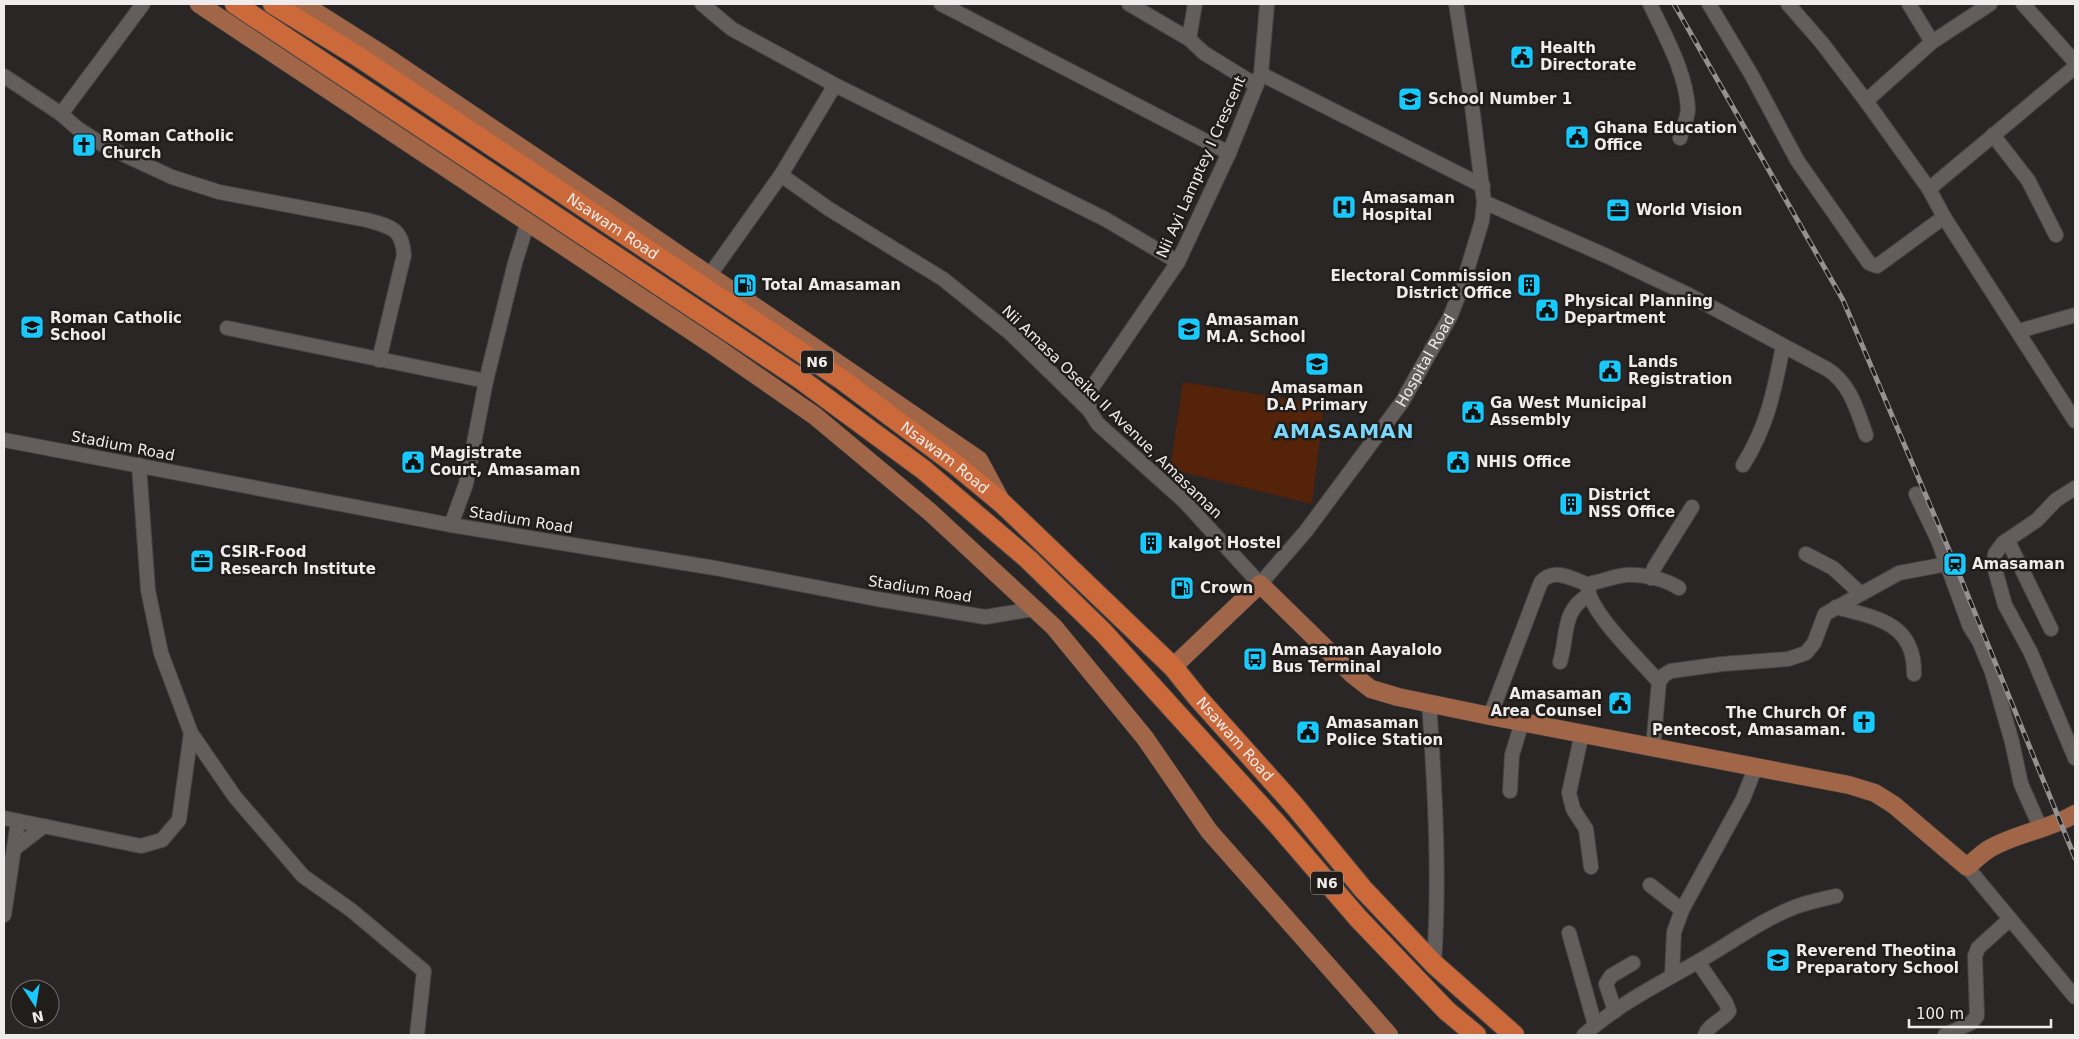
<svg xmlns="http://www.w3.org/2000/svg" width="2079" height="1039" font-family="'DejaVu Sans',sans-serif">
	<rect width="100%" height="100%" fill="#2a2625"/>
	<!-- green -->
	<path fill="#552309" d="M 1183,382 L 1324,405 L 1312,504 L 1170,469 Z"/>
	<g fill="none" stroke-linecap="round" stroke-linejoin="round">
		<!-- minor casing -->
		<g stroke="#484443" stroke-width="16">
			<g id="minor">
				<path d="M 702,4 L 732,29 L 835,85 L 1105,219 L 1178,262"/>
				<path d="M 941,4 L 1229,153"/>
				<path d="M 1129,4 L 1189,39"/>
				<path d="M 1195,4 L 1189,39 L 1204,53 L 1256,85"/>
				<path d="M 1650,4 C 1665,36 1686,72 1688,109 C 1688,118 1682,129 1680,138"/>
				<path d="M 1709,4 L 1751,74 L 1797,160 L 1869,263 L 1877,266 L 1884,261 L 1944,217"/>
				<path d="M 1788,4 L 1822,43 L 1866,101 L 1929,189 L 1944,217 L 2075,421"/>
				<path d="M 1909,4 L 1932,42"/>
				<path d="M 2023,4 L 2075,62"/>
				<path d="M 1261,74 L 1483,186"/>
				<path d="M 4,76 L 61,114 L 77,128 L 103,145 L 172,177 L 219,192 L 367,220 C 391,227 402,228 404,255 L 379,360"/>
				<path d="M 1866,101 L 1932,42 L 1990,4"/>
				<path d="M 61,114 L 143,4"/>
				<path d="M 1993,135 L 2028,180 L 2056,235"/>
				<path id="s1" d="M 781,175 L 829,209 L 943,279 L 1010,333 L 1089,410 L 1098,424 L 1184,501 L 1260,584 L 1306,531 L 1402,402 L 1450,317 L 1462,287 L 1482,221 L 1484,202 L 1471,98 L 1456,4"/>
				<path d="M 1929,189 L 2075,67"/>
				<path d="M 1484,202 L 1609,257 L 1689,295 L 1827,369 C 1850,383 1857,410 1866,435"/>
				<path d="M 709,276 L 781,175 L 835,85"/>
				<path d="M 227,328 L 486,381"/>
				<path d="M 2019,331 L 2075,315"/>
				<path d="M 1089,410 L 1089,392 L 1178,262 L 1229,153 L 1261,74 L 1267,4"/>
				<path d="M 4,440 L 451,525 L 715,568 L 877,599 L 985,617 L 1034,609"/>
				<path d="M 139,465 L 148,590 L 161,653 L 191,733 L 235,797 L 303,876 L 351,910 L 424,971 L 417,1035"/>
				<path d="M 1743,465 C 1768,425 1774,391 1783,346"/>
				<path d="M 2075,488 L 2056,500 L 2037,520 L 2003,543 L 1995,554 L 1994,566 L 2005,605 L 2031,653 L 2075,758"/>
				<path d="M 1916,494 L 1938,540 L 1970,627 L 1979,641 L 1992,672 L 2012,742 L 2021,784 L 2041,829"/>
				<path d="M 451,525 L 466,484 L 486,381 L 515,263 L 528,221"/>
				<path d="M 2008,541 L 2051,629"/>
				<path d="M 1806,554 L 1833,568 L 1860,593"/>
				<path d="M 1651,578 L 1654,568 L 1692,507"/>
				<path d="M 1836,607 C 1877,618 1915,623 1914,674"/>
				<path d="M 1560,662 C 1568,637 1561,610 1589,595"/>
				<path d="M 1659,682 C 1641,661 1592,615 1588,589 L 1592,583 C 1603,581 1615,576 1626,575 C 1643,574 1665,579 1679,588"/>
				<path d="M 1429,702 C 1435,790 1440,876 1434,964"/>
				<path d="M 1490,716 L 1541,582 C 1554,567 1573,579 1589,585"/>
				<path d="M 1582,733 L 1569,793 L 1573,809 L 1586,829 L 1591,867"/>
				<path d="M 1653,748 L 1659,682 L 1664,675 L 1671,671 L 1722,664 L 1788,659 L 1806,653 L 1814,643 L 1825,614 L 1899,573 L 1947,564"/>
				<path d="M 1510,791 L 1512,755 L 1522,722"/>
				<path d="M 4,818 L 141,846 L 162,840 L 179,820 L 191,733"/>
				<path d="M 14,849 L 44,826"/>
				<path d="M 1967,867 L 2075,997"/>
				<path d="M 1650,885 L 1682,910"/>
				<path d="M 4,915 L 18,821"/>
				<path d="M 1569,933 L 1595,1025"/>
				<path d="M 1698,962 L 1726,1003 L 1729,1011 C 1722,1021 1709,1024 1705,1035"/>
				<path d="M 1672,975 L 1674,932 L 1682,910 L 1743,799 L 1756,766"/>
				<path d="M 1615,1011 L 1606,984 L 1611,976 L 1633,963"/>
				<path d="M 1584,1035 C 1618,1004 1659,984 1699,961 C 1731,943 1761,920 1795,907 C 1808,902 1823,899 1836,896"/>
				<path d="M 1945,1035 L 1971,1023 L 1977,1016 L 1975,956 L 1978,948 L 2010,919"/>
			</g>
		</g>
		<!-- major casing -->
		<g stroke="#484443" stroke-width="19">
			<path id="major" d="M 199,4 L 714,346 L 815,416 L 930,512 L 1054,627 L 1145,738 L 1209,831 L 1389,1035
				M 303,4 L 379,52 L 618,213 L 979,460 L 1000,499
				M 1173,667 L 1260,584 L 1353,675 L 1371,689 L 1398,697 L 1490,716 L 1849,785 L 1875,793 L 1894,805 L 1967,867 C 1974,861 1981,854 1989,849 C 2016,833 2048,830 2075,814"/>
		</g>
		<!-- highway casing -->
		<g stroke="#484443" stroke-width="22">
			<g id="highway">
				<path d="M 235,4 L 799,378 L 924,470 L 1028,559 L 1103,632 L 1277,824 L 1358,918 L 1447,1011 L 1476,1035"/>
				<path id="s2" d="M 273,4 L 359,57 L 841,379 L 956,465 L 1003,504 L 1173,667 L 1198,698 L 1293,804 L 1363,889 L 1434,964 L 1514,1035"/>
			</g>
		</g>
		<!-- minor -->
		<use href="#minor" stroke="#635e5c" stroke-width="14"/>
		<!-- major -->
		<use href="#major" stroke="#a16548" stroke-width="18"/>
		<!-- highway -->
		<use href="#highway" stroke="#cb693b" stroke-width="20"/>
		<!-- rail casing -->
		<g stroke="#959291" stroke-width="5">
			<path id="rail" d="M 1674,4 L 1843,300 L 1955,564 L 2075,858"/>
		</g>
		<!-- rail -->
		<use href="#rail" stroke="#201d1b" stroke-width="3" stroke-dasharray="9" stroke-linecap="butt"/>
	</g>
	<!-- icons -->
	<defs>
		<g id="civic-square" transform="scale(1.25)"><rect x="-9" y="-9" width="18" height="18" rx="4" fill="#18cafc" stroke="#201d1b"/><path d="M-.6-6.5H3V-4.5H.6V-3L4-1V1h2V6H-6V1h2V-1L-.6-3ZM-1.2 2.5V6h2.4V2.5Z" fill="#111"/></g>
		<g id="school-square" transform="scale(1.25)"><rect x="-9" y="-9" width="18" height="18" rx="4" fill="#18cafc" stroke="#201d1b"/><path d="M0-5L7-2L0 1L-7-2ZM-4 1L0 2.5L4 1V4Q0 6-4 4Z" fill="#111"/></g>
		<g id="church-square" transform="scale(1.25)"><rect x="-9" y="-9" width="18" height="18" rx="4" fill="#18cafc" stroke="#201d1b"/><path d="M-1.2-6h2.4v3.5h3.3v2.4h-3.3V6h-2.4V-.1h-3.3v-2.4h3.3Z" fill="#111"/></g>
		<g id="hospital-square" transform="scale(1.25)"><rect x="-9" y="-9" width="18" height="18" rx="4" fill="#18cafc" stroke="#201d1b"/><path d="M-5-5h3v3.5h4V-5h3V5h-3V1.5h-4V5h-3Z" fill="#111"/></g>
		<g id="office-square" transform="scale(1.25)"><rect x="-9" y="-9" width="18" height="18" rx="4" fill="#18cafc" stroke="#201d1b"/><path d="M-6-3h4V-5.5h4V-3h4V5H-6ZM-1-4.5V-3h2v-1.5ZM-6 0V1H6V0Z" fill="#111"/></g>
		<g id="fuel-square" transform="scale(1.25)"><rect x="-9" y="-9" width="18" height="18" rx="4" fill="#18cafc" stroke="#201d1b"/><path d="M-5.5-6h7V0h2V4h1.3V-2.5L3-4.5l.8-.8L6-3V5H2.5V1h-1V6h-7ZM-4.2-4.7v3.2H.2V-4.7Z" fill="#111"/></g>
		<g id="building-square" transform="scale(1.25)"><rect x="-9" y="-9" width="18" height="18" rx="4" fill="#18cafc" stroke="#201d1b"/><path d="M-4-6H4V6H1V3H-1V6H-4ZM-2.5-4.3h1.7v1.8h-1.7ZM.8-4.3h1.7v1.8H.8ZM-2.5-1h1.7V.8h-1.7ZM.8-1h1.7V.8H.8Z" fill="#111"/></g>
		<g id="station-square" transform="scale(1.25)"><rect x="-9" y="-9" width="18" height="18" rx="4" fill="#18cafc" stroke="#201d1b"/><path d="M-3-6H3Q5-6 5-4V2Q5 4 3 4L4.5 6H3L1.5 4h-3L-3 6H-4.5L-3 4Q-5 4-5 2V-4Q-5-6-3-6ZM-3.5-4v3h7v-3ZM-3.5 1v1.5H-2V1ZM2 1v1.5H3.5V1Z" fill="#111"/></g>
		<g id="bus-square" transform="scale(1.25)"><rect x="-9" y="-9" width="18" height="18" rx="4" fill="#18cafc" stroke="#201d1b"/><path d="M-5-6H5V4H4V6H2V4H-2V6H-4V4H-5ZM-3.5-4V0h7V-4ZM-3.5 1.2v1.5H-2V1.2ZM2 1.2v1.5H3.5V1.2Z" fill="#111"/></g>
	</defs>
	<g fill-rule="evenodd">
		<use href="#civic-square" x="1522" y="57"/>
		<use href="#school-square" x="1410" y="99"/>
		<use href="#civic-square" x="1577" y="137"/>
		<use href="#church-square" x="84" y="145"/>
		<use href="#hospital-square" x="1344" y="207"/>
		<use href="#office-square" x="1618" y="210"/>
		<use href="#fuel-square" x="745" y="285"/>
		<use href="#building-square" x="1529" y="285"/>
		<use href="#civic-square" x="1547" y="310"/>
		<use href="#school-square" x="32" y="327"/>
		<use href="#school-square" x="1189" y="329"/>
		<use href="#school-square" x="1317" y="364"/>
		<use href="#civic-square" x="1610" y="371"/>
		<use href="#civic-square" x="1473" y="412"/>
		<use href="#civic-square" x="413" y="462"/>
		<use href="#civic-square" x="1458" y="462"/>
		<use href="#building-square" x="1571" y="504"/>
		<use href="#building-square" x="1151" y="543"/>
		<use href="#office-square" x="202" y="561"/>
		<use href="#station-square" x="1955" y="564"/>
		<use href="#fuel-square" x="1182" y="588"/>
		<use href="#bus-square" x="1255" y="659"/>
		<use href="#civic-square" x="1620" y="703"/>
		<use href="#church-square" x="1864" y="722"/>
		<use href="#civic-square" x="1308" y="732"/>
		<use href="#school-square" x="1778" y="960"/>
	</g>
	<g text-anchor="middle" stroke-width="5" stroke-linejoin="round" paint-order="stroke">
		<!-- shield labels -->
		<g fill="#201d1b" stroke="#b1aead" stroke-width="1">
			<rect x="801" y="350.5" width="32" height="23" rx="4"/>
			<rect x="1311" y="871.5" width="32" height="23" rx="4"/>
		</g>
		<g font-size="14" font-weight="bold" fill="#efeceb">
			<text x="817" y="367">N6</text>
			<text x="1327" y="888">N6</text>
		</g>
		<!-- poi labels -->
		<g font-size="15" font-weight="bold" fill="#efeceb" stroke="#201d1b" text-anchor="start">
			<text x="1540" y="53">Health<tspan x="1540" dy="17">Directorate</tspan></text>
			<text x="1428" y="104">School Number 1</text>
			<text x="1594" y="133">Ghana Education<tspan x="1594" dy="17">Office</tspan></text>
			<text x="102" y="141">Roman Catholic<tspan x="102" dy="17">Church</tspan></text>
			<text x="1362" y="203">Amasaman<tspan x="1362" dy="17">Hospital</tspan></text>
			<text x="1636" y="215">World Vision</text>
			<text x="1512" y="281" text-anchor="end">Electoral Commission<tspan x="1512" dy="17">District Office</tspan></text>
			<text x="762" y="290">Total Amasaman</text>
			<text x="1564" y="306">Physical Planning<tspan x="1564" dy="17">Department</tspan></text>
			<text x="50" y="323">Roman Catholic<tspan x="50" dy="17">School</tspan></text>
			<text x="1206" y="325">Amasaman<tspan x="1206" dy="17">M.A. School</tspan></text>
			<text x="1628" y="367">Lands<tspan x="1628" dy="17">Registration</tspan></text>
			<text x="1317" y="393" text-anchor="middle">Amasaman<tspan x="1317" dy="17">D.A Primary</tspan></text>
			<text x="1490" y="408">Ga West Municipal<tspan x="1490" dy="17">Assembly</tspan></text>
			<text x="430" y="458">Magistrate<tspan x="430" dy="17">Court, Amasaman</tspan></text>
			<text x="1476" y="467">NHIS Office</text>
			<text x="1588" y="500">District<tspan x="1588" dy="17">NSS Office</tspan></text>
			<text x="1168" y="548">kalgot Hostel</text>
			<text x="220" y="557">CSIR-Food<tspan x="220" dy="17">Research Institute</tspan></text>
			<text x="1972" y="569">Amasaman</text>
			<text x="1200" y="593">Crown</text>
			<text x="1272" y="655">Amasaman Aayalolo<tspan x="1272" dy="17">Bus Terminal</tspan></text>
			<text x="1602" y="699" text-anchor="end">Amasaman<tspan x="1602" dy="17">Area Counsel</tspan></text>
			<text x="1846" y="718" text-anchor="end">The Church Of<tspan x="1846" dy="17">Pentecost, Amasaman.</tspan></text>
			<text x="1326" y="728">Amasaman<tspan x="1326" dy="17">Police Station</tspan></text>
			<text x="1796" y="956">Reverend Theotina<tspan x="1796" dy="17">Preparatory School</tspan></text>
		</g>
		<!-- street labels -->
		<g font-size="15" fill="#efeceb" stroke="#201d1b">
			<text transform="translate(1201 167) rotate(-66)" y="5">Nii Ayi Lamptey I Crescent</text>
			<text dy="5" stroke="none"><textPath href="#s2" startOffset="406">Nsawam Road</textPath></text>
			<text dy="5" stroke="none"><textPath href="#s1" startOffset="912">Hospital Road</textPath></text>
			<text transform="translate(1112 412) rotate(44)" y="5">Nii Amasa Oseiku II Avenue, Amasaman</text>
			<text transform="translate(123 446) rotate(11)" y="5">Stadium Road</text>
			<text dy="5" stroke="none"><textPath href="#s2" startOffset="811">Nsawam Road</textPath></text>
			<text transform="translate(521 520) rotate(9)" y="5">Stadium Road</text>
			<text transform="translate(920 589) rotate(9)" y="5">Stadium Road</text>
			<text dy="5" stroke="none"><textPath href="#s2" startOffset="1216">Nsawam Road</textPath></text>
		</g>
		<!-- district labels -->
		<g font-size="20" font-weight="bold" letter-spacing="1" fill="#7cd8fb" stroke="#201d1b">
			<text x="1344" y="438">AMASAMAN</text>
		</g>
	</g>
	<!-- border -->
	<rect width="2079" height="1039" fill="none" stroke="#efeceb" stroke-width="10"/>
	<!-- north arrow -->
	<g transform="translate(35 1004) rotate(168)"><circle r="24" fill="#201d1b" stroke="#73706e"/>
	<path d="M0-4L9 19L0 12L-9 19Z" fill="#18cafc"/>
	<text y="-8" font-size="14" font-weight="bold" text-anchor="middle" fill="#efeceb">N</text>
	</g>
	<!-- scale -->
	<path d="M1909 1019v8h142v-8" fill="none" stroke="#efeceb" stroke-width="2.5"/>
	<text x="1916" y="1019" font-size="15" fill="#efeceb" stroke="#201d1b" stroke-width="4" paint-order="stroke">100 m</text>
</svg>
